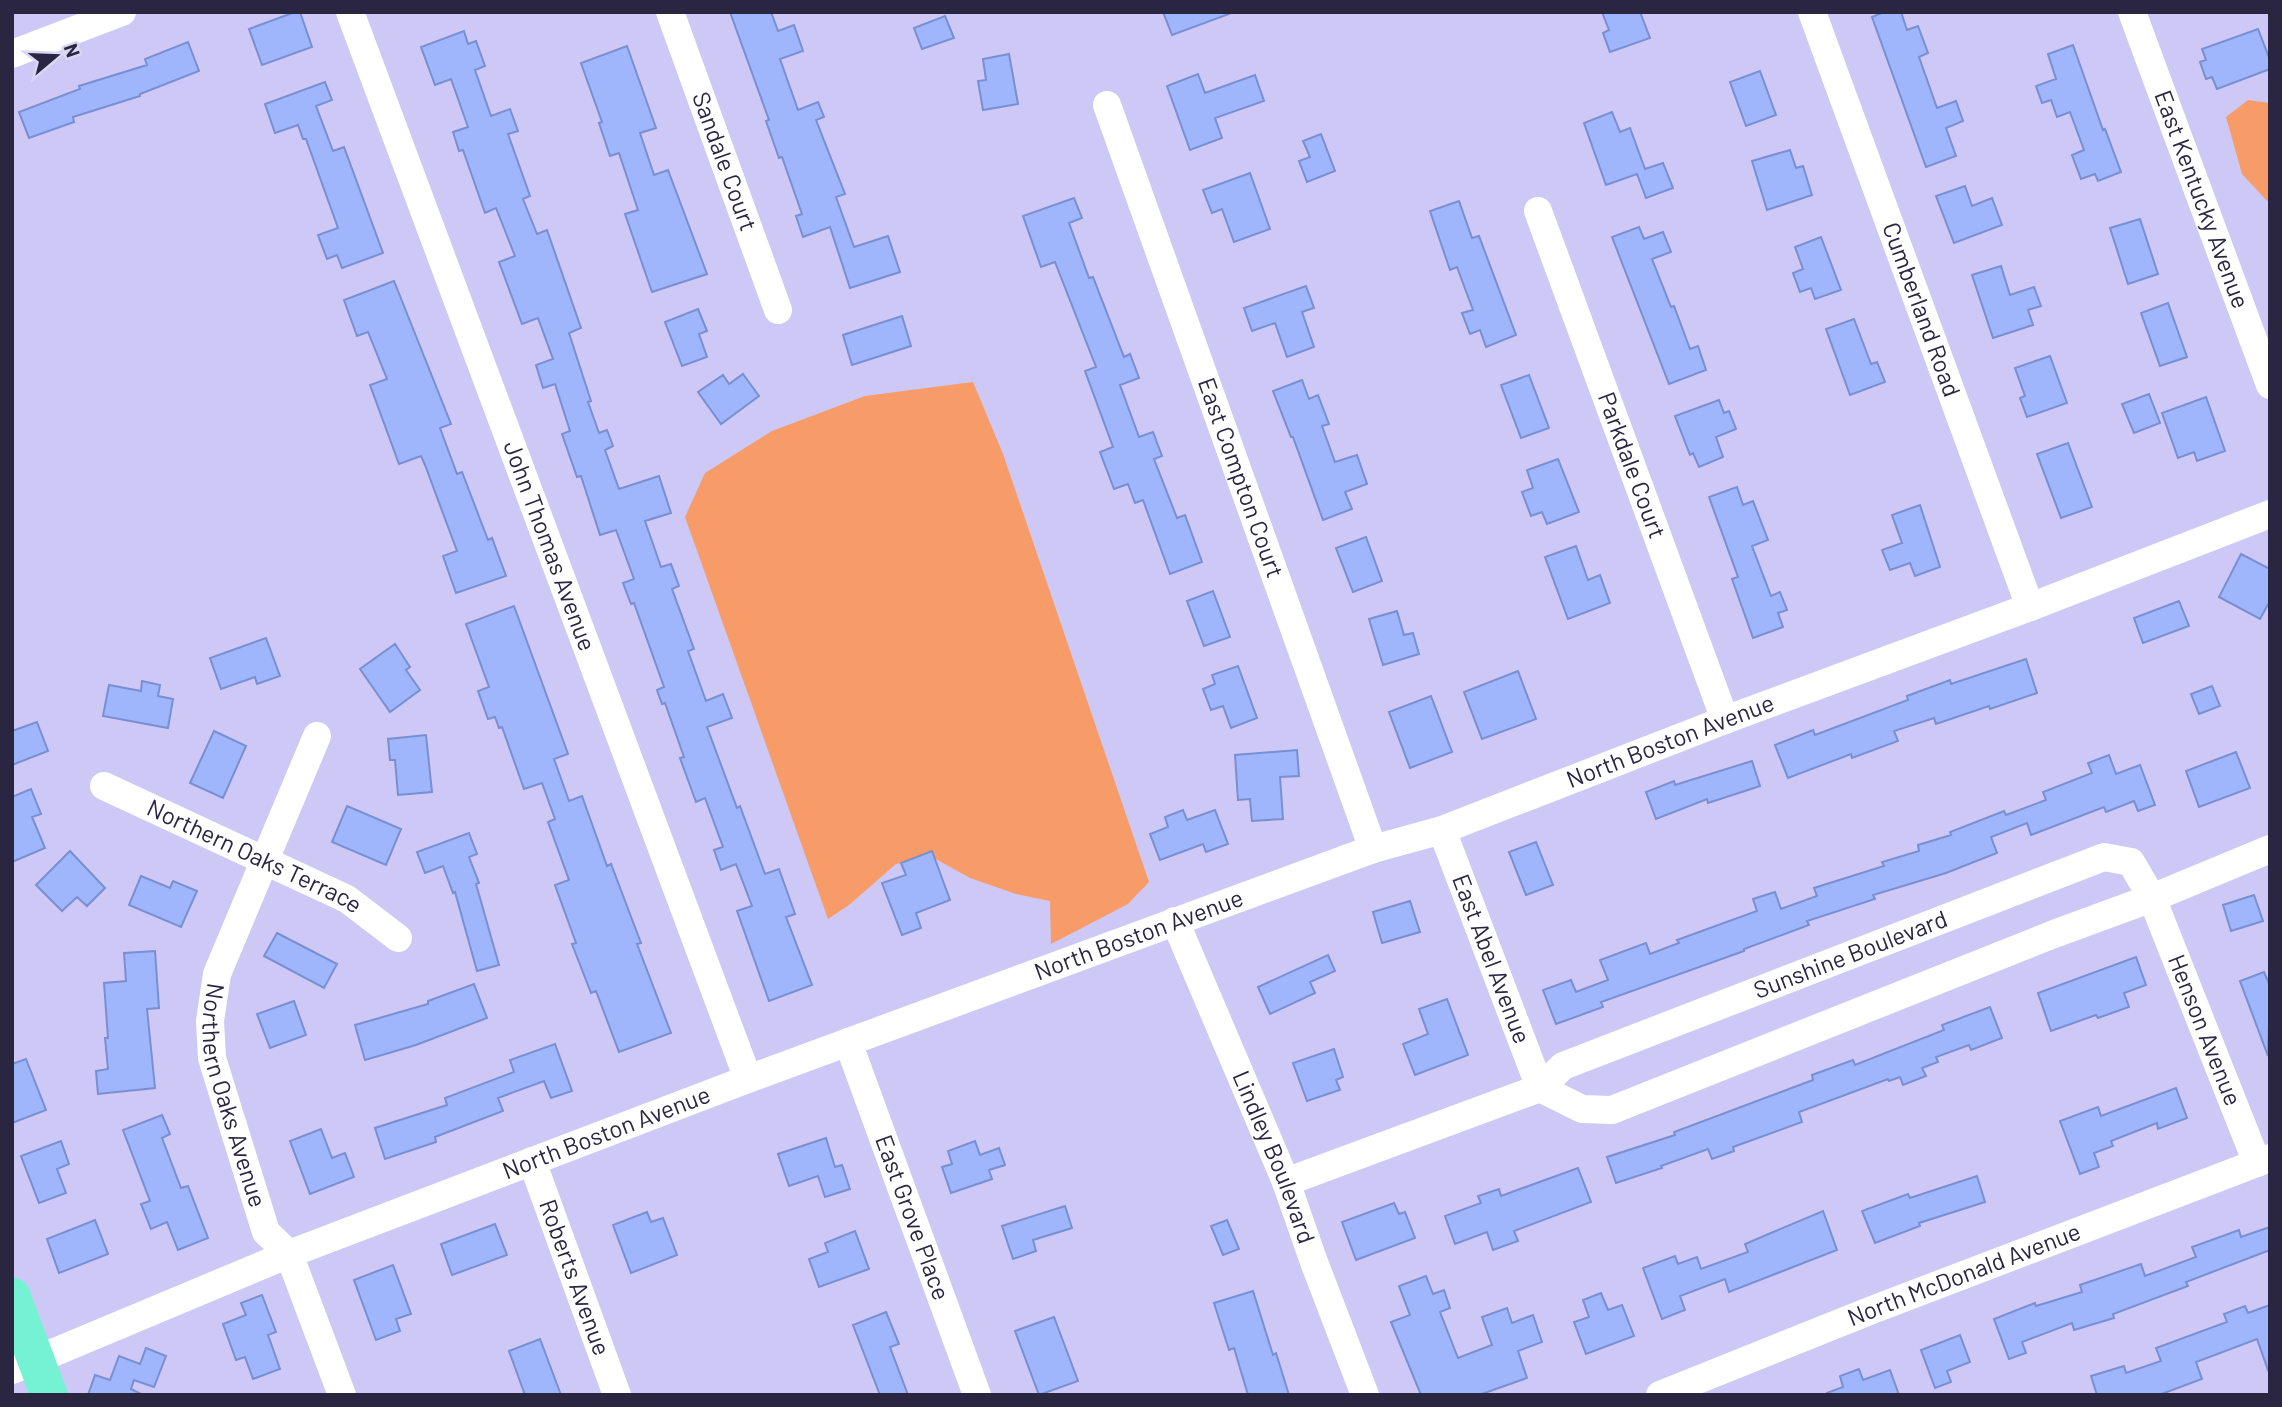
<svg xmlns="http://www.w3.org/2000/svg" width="2282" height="1407" font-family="Barlow,sans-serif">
	<rect width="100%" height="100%" fill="#cdc8f5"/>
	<!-- green -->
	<path fill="#f79c69" d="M 2248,100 L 2270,103 L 2270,204 L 2242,174 L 2226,117 Z
		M 973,382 L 1003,454 L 1149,882 L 1128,904 L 1051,944 L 1050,901 L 1016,894 L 970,878 L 934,858 L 896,864 L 849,905 L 828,919 L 685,517 L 705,473 L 772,431 L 865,396 Z"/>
	<!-- building -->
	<path fill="#9fb6fd" stroke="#798fd2" stroke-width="2" d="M 295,12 L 300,12 L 312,47 L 262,65 L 249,29 Z
		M 730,12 L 771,12 L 778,31 L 794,25 L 803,51 L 780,59 L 798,110 L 818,102 L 824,117 L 816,120 L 845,194 L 836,197 L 854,247 L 888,236 L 900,272 L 850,288 L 830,227 L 803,237 L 796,216 L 802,214 L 782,157 L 779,158 L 766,121 L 769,120 Z
		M 1163,12 L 1228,12 L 1229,14 L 1172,35 Z
		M 1602,12 L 1640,12 L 1650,38 L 1610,52 L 1603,33 L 1609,30 Z
		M 1884,12 L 1901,12 L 1907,30 L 1918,26 L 1928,53 L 1919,57 L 1937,108 L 1956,101 L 1963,121 L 1946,128 L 1956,156 L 1926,167 L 1872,17 Z
		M 945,16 L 954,38 L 922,49 L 914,28 Z
		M 2258,29 L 2270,60 L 2270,69 L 2217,89 L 2212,77 L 2206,79 L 2200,62 L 2206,60 L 2202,49 Z
		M 464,31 L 468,44 L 476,41 L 485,66 L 475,70 L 491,116 L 510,109 L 518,131 L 508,134 L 530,196 L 523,199 L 537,234 L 547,230 L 581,328 L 569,333 L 591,401 L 588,402 L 599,433 L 607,430 L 613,446 L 605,450 L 619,489 L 659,476 L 671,513 L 645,521 L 661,567 L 671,564 L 679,586 L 672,589 L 694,649 L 688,651 L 706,701 L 723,694 L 732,718 L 707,727 L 737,808 L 740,806 L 765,874 L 779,869 L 795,914 L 786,917 L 812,985 L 769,1001 L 737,911 L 752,906 L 736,864 L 721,870 L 714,850 L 723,847 L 705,798 L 696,802 L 680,758 L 684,757 L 665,703 L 662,704 L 657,690 L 664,687 L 634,603 L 631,604 L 623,583 L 634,579 L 616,530 L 600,535 L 581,476 L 577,477 L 562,434 L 570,431 L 555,384 L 543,388 L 536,365 L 553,359 L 538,318 L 522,324 L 499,262 L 515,256 L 496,208 L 485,213 L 463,150 L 459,151 L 453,132 L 468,127 L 451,79 L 435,85 L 421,47 Z
		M 188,42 L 199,71 L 140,94 L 140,96 L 73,117 L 74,122 L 29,138 L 19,112 L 80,89 L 79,86 L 147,65 L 145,59 Z
		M 2073,45 L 2103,130 L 2105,129 L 2121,172 L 2098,181 L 2095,174 L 2081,179 L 2072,155 L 2084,150 L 2070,112 L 2057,117 L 2051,100 L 2042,103 L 2036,86 L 2056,79 L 2048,54 Z
		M 627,46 L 656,128 L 640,133 L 654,175 L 668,170 L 707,274 L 652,292 L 625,214 L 638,210 L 619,153 L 610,156 L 599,123 L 602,122 L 581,63 Z
		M 1009,54 L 1018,104 L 983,110 L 978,81 L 986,80 L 983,59 Z
		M 1760,71 L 1776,115 L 1746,126 L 1730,82 Z
		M 1198,74 L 1205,93 L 1255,75 L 1264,101 L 1215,118 L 1222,138 L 1190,150 L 1167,86 Z
		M 325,82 L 332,100 L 316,106 L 333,151 L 344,147 L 383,253 L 342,268 L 337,255 L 327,259 L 318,235 L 338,228 L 306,139 L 303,139 L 298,125 L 275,133 L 265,104 Z
		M 1612,112 L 1620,132 L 1630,128 L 1645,169 L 1663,163 L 1673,188 L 1646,198 L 1637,174 L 1606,185 L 1584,123 Z
		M 1321,134 L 1335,171 L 1307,182 L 1299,161 L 1310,157 L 1303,141 Z
		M 1790,150 L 1796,168 L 1803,166 L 1812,195 L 1767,210 L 1752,161 Z
		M 1250,173 L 1270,229 L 1234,242 L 1222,209 L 1212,213 L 1203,190 Z
		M 1965,186 L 1972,206 L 1992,198 L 2002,225 L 1954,243 L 1936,196 Z
		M 1074,198 L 1082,218 L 1069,223 L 1089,278 L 1093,277 L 1124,357 L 1130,354 L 1139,378 L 1120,385 L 1139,437 L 1153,432 L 1162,456 L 1154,459 L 1177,518 L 1185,515 L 1202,562 L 1170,574 L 1143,500 L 1135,503 L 1128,484 L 1114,489 L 1100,452 L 1113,447 L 1085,371 L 1096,367 L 1055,262 L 1041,267 L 1023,216 Z
		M 1459,201 L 1472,238 L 1479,236 L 1516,335 L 1486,347 L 1480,330 L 1470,334 L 1462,313 L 1473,310 L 1457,267 L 1450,270 L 1430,211 Z
		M 2140,219 L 2158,274 L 2128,284 L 2110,228 Z
		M 1639,227 L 1644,239 L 1663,232 L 1671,252 L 1652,259 L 1671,307 L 1674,306 L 1690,349 L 1698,346 L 1706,370 L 1669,384 L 1612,237 Z
		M 1821,237 L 1841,290 L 1815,299 L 1811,288 L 1800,292 L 1793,273 L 1803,269 L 1795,247 Z
		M 2001,266 L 2010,295 L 2034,287 L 2041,306 L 2028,310 L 2033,325 L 1993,338 L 1972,275 Z
		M 394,281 L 451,424 L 440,428 L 457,474 L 462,472 L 488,540 L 492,538 L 506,576 L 456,593 L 443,556 L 457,551 L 425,465 L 421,456 L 399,464 L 370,385 L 387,379 L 368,332 L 357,336 L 344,300 Z
		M 1306,286 L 1314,308 L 1302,312 L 1314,347 L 1287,357 L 1275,323 L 1252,331 L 1244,308 Z
		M 2168,303 L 2187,357 L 2160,366 L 2141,313 Z
		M 698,309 L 707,331 L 699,334 L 707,357 L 682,366 L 665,322 Z
		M 902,316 L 911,346 L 852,365 L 843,335 Z
		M 1854,319 L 1871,364 L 1877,362 L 1885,382 L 1850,395 L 1826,329 Z
		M 2050,356 L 2067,403 L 2027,417 L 2020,398 L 2025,396 L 2015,368 Z
		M 743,374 L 759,396 L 721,424 L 698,392 L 723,375 L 729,384 Z
		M 1529,375 L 1549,428 L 1521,438 L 1501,385 Z
		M 1302,380 L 1309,399 L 1318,395 L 1329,424 L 1322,426 L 1335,462 L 1357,455 L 1367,484 L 1345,492 L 1352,509 L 1323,520 L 1293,437 L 1291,437 L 1273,391 Z
		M 2149,394 L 2160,423 L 2134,433 L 2122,404 Z
		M 2206,397 L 2225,451 L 2197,461 L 2194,452 L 2178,458 L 2162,413 Z
		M 1719,400 L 1724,413 L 1729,411 L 1736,429 L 1716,437 L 1723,457 L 1699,467 L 1693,453 L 1690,455 L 1675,416 Z
		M 2068,443 L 2092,507 L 2061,518 L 2037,454 Z
		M 1558,459 L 1579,512 L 1547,524 L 1542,512 L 1531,516 L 1522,492 L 1533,488 L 1527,470 Z
		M 1737,487 L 1743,505 L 1753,501 L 1768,540 L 1752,546 L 1771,596 L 1780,592 L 1787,610 L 1778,613 L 1783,627 L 1753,638 L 1732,579 L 1738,577 L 1709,497 Z
		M 1920,505 L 1940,567 L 1915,576 L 1910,563 L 1890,570 L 1882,550 L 1902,543 L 1892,515 Z
		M 1366,537 L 1382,581 L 1353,592 L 1336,548 Z
		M 1576,546 L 1588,580 L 1600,575 L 1610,603 L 1568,619 L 1545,557 Z
		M 2241,554 L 2270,569 L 2270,601 L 2260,619 L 2219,597 Z
		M 1213,591 L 1230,637 L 1204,646 L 1187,601 Z
		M 2179,601 L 2189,626 L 2143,643 L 2134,618 Z
		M 514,606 L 568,754 L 554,759 L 569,801 L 582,796 L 607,866 L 611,864 L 633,922 L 641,943 L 637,944 L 671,1033 L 619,1052 L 596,991 L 591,993 L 572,944 L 576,943 L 555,885 L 569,880 L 548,822 L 555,819 L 542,783 L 524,789 L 502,727 L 499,728 L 495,717 L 488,719 L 478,691 L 489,687 L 466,624 Z
		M 1397,611 L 1404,635 L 1413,633 L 1419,654 L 1383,665 L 1369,619 Z
		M 266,638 L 280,676 L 257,684 L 255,677 L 221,689 L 210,658 Z
		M 395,644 L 410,667 L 406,670 L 420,690 L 390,712 L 360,669 Z
		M 2026,659 L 2037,693 L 1990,709 L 1989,706 L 1936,724 L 1934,718 L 1894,731 L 1898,741 L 1852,758 L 1851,754 L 1788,778 L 1775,745 L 1813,730 L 1815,735 L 1908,700 L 1907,696 L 1950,680 L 1951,684 Z
		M 1238,666 L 1257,718 L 1231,728 L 1223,706 L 1211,710 L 1203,689 L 1215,684 L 1212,675 Z
		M 1518,671 L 1536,719 L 1482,739 L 1464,692 Z
		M 142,681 L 160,685 L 158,696 L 173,699 L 168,728 L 103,716 L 109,685 L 141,691 Z
		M 2212,686 L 2220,706 L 2199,714 L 2191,694 Z
		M 1431,696 L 1452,752 L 1410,768 L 1389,712 Z
		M 37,722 L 48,751 L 12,765 L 12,731 Z
		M 214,731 L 246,746 L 223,798 L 190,783 Z
		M 426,735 L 432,792 L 398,795 L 395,760 L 390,760 L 388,739 Z
		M 1297,750 L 1299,776 L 1280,777 L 1283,819 L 1252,821 L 1250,799 L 1238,800 L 1235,755 Z
		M 2236,752 L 2250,788 L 2199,807 L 2186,771 Z
		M 2109,755 L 2116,774 L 2140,765 L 2155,805 L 2138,811 L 2134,801 L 2106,812 L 2104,807 L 2031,835 L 2027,823 L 1991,837 L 1997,853 L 1946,873 L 1873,895 L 1875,899 L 1807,921 L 1809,925 L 1744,949 L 1744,951 L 1601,1002 L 1603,1007 L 1556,1024 L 1543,990 L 1571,980 L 1576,992 L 1608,980 L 1600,960 L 1646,943 L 1650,954 L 1679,943 L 1677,940 L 1757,911 L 1753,899 L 1775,892 L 1781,909 L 1817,896 L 1814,888 L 1884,866 L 1882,862 L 1919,851 L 1918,845 L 1951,835 L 1950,832 L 2004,811 L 2006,815 L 2046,800 L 2043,792 L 2092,773 L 2088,763 Z
		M 1752,761 L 1760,786 L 1708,803 L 1707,799 L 1656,819 L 1646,792 L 1674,781 L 1675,785 Z
		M 31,789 L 41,814 L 32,817 L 45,848 L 12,862 L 12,797 Z
		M 347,806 L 401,829 L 386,865 L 332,842 Z
		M 1183,810 L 1187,820 L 1215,810 L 1228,844 L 1206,852 L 1203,844 L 1160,860 L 1150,834 L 1168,827 L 1165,817 Z
		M 469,833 L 477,854 L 469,857 L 479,883 L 476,884 L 499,965 L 477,971 L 455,892 L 453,893 L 443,866 L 425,873 L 417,852 Z
		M 1536,842 L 1553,885 L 1526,895 L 1509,852 Z
		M 70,851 L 105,888 L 87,906 L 77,897 L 62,911 L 36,885 Z
		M 932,851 L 950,900 L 916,913 L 921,928 L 902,935 L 882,883 L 906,875 L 901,863 Z
		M 141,876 L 170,888 L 173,881 L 197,891 L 181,927 L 129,905 Z
		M 2254,895 L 2263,921 L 2231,931 L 2223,905 Z
		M 1410,901 L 1420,932 L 1382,943 L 1373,912 Z
		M 277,933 L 337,964 L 324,988 L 264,956 Z
		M 155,951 L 159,1008 L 147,1009 L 155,1088 L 98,1094 L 96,1071 L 108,1069 L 105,1038 L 108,1038 L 104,983 L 126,981 L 124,953 Z
		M 1328,955 L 1335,971 L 1310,982 L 1315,993 L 1270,1014 L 1258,987 Z
		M 2136,957 L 2146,985 L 2124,993 L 2129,1007 L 2098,1018 L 2096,1015 L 2051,1031 L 2038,993 Z
		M 2264,972 L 2270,986 L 2268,1056 L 2240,981 Z
		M 474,984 L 487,1018 L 416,1045 L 365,1060 L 355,1025 L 428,1004 L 428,1001 Z
		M 1447,999 L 1468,1055 L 1415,1075 L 1403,1044 L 1428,1034 L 1419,1009 Z
		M 294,1001 L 306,1035 L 270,1048 L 257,1014 Z
		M 1990,1007 L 2002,1038 L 1971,1050 L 1969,1045 L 1936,1057 L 1938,1062 L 1922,1068 L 1926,1076 L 1903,1085 L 1900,1077 L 1889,1081 L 1888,1079 L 1799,1112 L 1802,1122 L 1733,1147 L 1734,1151 L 1712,1159 L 1708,1149 L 1661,1166 L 1662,1168 L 1616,1183 L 1607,1157 L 1675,1135 L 1674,1132 L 1813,1080 L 1812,1075 L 1853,1060 L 1855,1065 L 1944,1030 L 1942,1025 Z
		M 555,1044 L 572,1091 L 551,1098 L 544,1081 L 498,1098 L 503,1111 L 435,1137 L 436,1142 L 385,1159 L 375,1128 L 447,1105 L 445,1098 L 514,1072 L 510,1060 Z
		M 1334,1049 L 1343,1077 L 1336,1080 L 1340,1090 L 1307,1101 L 1293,1063 Z
		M 26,1059 L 46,1110 L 12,1123 L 12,1064 Z
		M 2176,1088 L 2187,1118 L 2158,1129 L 2157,1123 L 2111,1141 L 2113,1146 L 2094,1153 L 2099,1167 L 2080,1174 L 2060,1121 L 2098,1107 L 2101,1116 Z
		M 162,1115 L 170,1134 L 162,1138 L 181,1188 L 188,1186 L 208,1238 L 178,1250 L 167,1222 L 151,1229 L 141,1204 L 150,1201 L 123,1130 Z
		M 321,1129 L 332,1158 L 345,1153 L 354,1177 L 310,1194 L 290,1141 Z
		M 826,1138 L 835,1167 L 842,1165 L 850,1189 L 825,1197 L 818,1176 L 789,1186 L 778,1154 Z
		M 61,1141 L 69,1164 L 57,1169 L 66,1193 L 39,1203 L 21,1156 Z
		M 975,1141 L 980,1155 L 999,1148 L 1005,1165 L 989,1170 L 992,1179 L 951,1193 L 942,1167 L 952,1164 L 948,1151 Z
		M 1578,1168 L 1591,1202 L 1514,1231 L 1518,1241 L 1493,1250 L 1487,1232 L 1455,1244 L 1445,1216 L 1481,1203 L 1478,1196 L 1499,1189 L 1501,1196 Z
		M 1977,1176 L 1985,1202 L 1919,1223 L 1920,1226 L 1875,1243 L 1862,1211 L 1908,1194 L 1910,1198 Z
		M 1394,1203 L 1399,1214 L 1405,1212 L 1415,1238 L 1356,1260 L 1342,1222 Z
		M 1065,1206 L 1072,1228 L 1033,1240 L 1036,1251 L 1013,1259 L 1002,1226 Z
		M 1823,1211 L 1837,1250 L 1729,1292 L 1725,1279 L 1680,1296 L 1685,1310 L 1662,1319 L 1643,1268 L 1675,1256 L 1678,1264 L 1697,1257 L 1701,1269 L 1748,1252 L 1745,1244 Z
		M 647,1212 L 651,1222 L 663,1218 L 677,1255 L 631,1273 L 613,1225 Z
		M 95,1220 L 108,1254 L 59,1273 L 47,1239 Z
		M 1227,1220 L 1239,1249 L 1223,1255 L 1211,1226 Z
		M 495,1224 L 507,1255 L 452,1275 L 441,1244 Z
		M 2270,1227 L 2270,1250 L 2186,1282 L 2188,1286 L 2113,1314 L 2114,1318 L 2074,1330 L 2072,1323 L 2022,1342 L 2026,1353 L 2009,1359 L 1994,1319 L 2035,1303 L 2036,1306 L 2082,1292 L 2080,1285 L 2141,1264 L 2145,1276 L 2196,1257 L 2192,1247 L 2239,1230 L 2241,1237 Z
		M 855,1231 L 869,1269 L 819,1287 L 809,1259 L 828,1252 L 825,1243 Z
		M 393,1265 L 411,1314 L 396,1319 L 400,1331 L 376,1340 L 354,1280 Z
		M 1426,1276 L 1433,1294 L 1444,1290 L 1450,1308 L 1440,1312 L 1458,1358 L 1492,1345 L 1482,1317 L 1507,1308 L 1512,1323 L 1533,1315 L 1542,1342 L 1518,1351 L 1527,1378 L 1479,1395 L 1421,1395 L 1391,1322 L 1410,1315 L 1399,1286 Z
		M 1253,1291 L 1273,1355 L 1276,1353 L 1289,1395 L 1248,1395 L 1234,1348 L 1229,1350 L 1214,1303 Z
		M 1601,1293 L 1608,1310 L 1622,1305 L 1634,1336 L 1586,1354 L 1574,1322 L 1589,1317 L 1583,1300 Z
		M 262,1295 L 276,1332 L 268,1335 L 280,1369 L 253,1379 L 245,1357 L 236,1360 L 223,1324 L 246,1315 L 241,1303 Z
		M 2270,1305 L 2270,1369 L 2268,1370 L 2257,1339 L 2196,1362 L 2202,1379 L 2159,1395 L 2097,1395 L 2091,1376 L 2124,1366 L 2126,1373 L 2161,1361 L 2156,1348 L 2227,1322 L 2224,1314 L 2245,1306 L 2248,1313 Z
		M 886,1312 L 899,1344 L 890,1347 L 908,1395 L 880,1395 L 853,1325 Z
		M 1054,1317 L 1078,1381 L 1039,1395 L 1015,1331 Z
		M 1960,1335 L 1970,1362 L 1947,1371 L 1951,1382 L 1935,1388 L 1921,1350 Z
		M 540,1339 L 561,1395 L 525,1395 L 509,1351 Z
		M 146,1348 L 166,1356 L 154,1387 L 134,1380 L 131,1389 L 143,1395 L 88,1395 L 95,1375 L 110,1380 L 119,1356 L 140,1364 Z
		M 1859,1369 L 1863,1380 L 1890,1370 L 1899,1395 L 1827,1395 L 1827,1393 L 1843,1387 L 1840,1376 Z"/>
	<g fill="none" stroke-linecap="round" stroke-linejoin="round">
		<!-- minor -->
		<g stroke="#fff" stroke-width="28">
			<path id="s1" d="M 350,12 L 748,1079"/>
			<path id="s2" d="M 670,12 L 778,310"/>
			<path id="s3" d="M 1812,12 L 2030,607"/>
			<path id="s4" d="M 2132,12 L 2270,385"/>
			<path d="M 12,54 L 122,12"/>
			<path id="s5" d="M 1107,105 L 1373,849"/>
			<path id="s6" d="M 1538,211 L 1725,720"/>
			<path id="s7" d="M 317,736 L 217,974 L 210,1021 L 212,1058 L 266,1232 L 289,1254 L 342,1395"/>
			<path id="s8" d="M 104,786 L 347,899 L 398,938"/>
			<path id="s9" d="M 1442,830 L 1540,1088"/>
			<path id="s10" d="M 1175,921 L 1286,1182 L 1314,1262 L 1365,1395"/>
			<path id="s11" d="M 848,1042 L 977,1395"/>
			<path d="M 1540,1088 L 1582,1109 L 1612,1110 L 2054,934 L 2152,898 L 2270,849"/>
			<path id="s12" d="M 532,1161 L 617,1395"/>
			<path id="s13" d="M 1286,1182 L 1540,1088 L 1563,1066 L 2104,857 L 2131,862 L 2152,898 L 2257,1163"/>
			<path id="s14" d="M 12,1370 L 289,1254 L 748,1079 L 1373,849 L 1442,830 L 1725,720 L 2030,607 L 2270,514"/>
			<path id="s15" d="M 1660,1395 L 1872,1310 L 2270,1158"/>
		</g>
		<!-- major -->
		<path stroke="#75f2d4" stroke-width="37" d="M 12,1296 L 49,1395"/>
	</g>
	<g text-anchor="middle" stroke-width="5" stroke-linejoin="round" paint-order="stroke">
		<!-- street labels -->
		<g font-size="24" fill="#2a2642" stroke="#dad7f6">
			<text dy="8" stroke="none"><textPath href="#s2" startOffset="159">Sandale Court</textPath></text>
			<text dy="8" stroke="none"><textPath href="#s4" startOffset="200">East Kentucky Avenue</textPath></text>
			<text dy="8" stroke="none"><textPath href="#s3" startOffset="317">Cumberland Road</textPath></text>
			<text dy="8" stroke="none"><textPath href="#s6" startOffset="271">Parkdale Court</textPath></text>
			<text dy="8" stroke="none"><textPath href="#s5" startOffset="396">East Compton Court</textPath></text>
			<text dy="8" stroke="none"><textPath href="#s1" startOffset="570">John Thomas Avenue</textPath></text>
			<text dy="8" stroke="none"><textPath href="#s14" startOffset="1774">North Boston Avenue</textPath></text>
			<text dy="8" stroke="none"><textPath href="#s8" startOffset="166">Northern Oaks Terrace</textPath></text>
			<text dy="8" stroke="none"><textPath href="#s14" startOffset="1208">North Boston Avenue</textPath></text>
			<text dy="8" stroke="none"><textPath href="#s13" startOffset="611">Sunshine Boulevard</textPath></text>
			<text dy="8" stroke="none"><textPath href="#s9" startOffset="138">East Abel Avenue</textPath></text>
			<text dy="8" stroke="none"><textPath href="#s13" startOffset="1094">Henson Avenue</textPath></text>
			<text dy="8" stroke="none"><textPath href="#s7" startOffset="383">Northern Oaks Avenue</textPath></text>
			<text dy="8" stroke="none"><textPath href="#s14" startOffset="640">North Boston Avenue</textPath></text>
			<text dy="8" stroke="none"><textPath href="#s10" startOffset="256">Lindley Boulevard</textPath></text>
			<text dy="8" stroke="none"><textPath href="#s11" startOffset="187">East Grove Place</textPath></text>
			<text dy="8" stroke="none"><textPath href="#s15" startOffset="327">North McDonald Avenue</textPath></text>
			<text dy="8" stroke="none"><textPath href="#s12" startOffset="124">Roberts Avenue</textPath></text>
		</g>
	</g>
	<!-- border -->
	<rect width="2282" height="1407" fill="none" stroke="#2a2642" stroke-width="28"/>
	<!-- north arrow -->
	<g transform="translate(56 56) rotate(71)" stroke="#dad7f6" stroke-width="5" paint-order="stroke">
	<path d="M0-5L12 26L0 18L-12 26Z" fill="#2a2642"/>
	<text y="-10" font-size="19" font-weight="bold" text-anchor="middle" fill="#2a2642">N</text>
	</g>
</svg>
